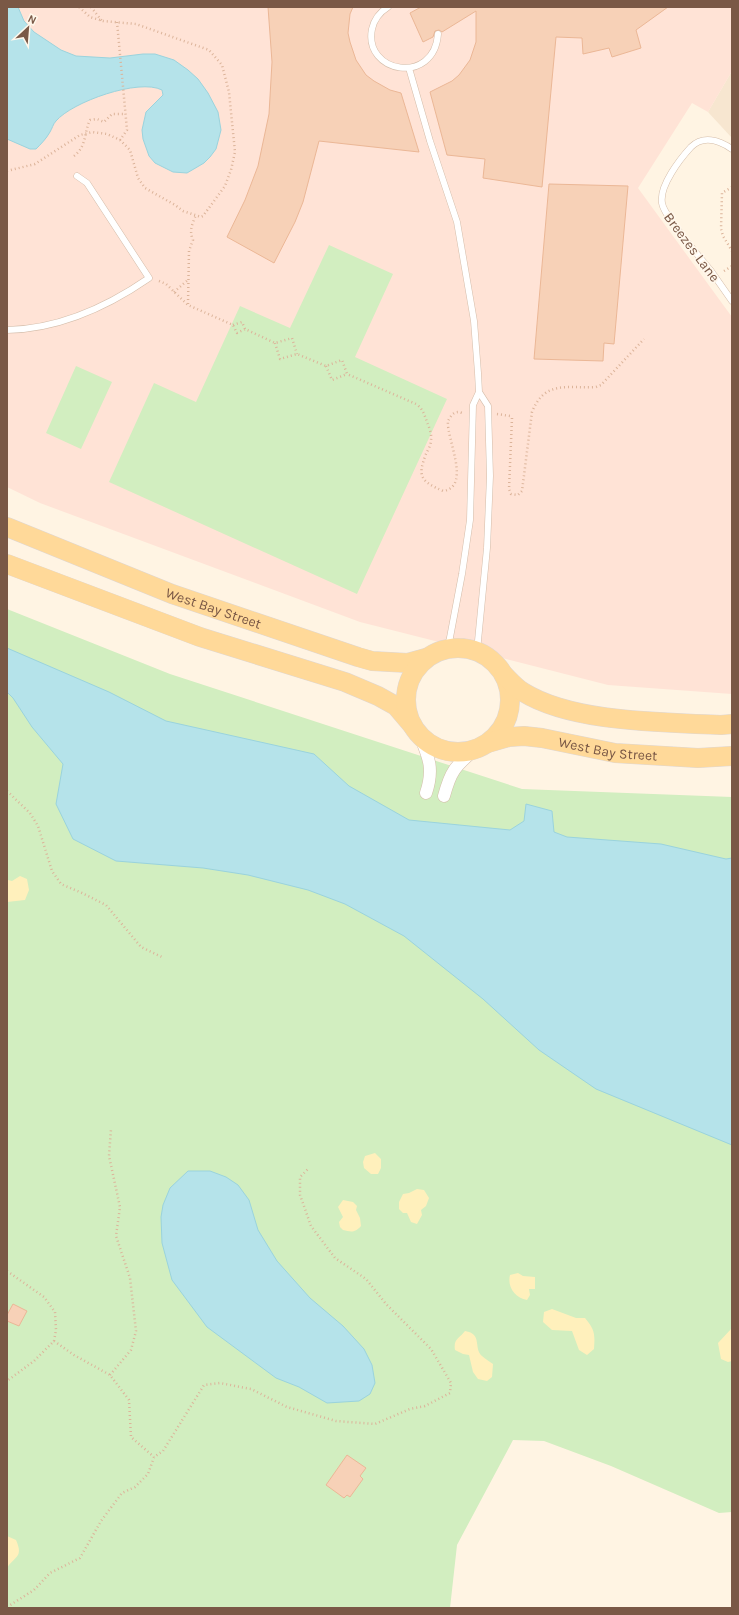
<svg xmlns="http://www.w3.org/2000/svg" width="739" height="1615" font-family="Karla,sans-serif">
	<rect width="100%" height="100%" fill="#fff4e3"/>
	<!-- residential -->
	<path fill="#f7e6d0" d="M 732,71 L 732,138 L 708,112 Z"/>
	<!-- commercial -->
	<path fill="#ffe3d6" d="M 7,7 L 732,7 L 732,71 L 708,112 L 692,103 L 638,188 L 732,317 L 732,694 L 608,685 L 360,622 L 40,503 L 7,487 Z"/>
	<!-- green -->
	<path fill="#d2eec0" d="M 329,245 L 393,274 L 355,357 L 447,399 L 357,594 L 109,482 L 154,383 L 196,402 L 240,306 L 290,328 Z
		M 76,366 L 112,382 L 81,449 L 46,433 Z
		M 7,609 L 170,674 L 522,789 L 732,797 L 732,1512 L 719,1513 L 611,1466 L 544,1441 L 513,1440 L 457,1545 L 450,1608 L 7,1608 Z"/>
	<!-- sand -->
	<path fill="#fff0bc" d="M 7,876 L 8,880 L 12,881 L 20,876 L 27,879 L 29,890 L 25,900 L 7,902 Z
		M 375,1153 L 381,1159 L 381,1168 L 378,1174 L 371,1174 L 364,1168 L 363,1162 L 365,1156 Z
		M 417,1189 L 424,1190 L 429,1198 L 426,1206 L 421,1210 L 422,1215 L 417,1224 L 411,1222 L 407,1213 L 403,1213 L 399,1209 L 399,1202 L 403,1194 L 409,1193 Z
		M 343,1200 L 353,1202 L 357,1206 L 356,1210 L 360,1218 L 361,1226 C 355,1233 351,1232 343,1230 L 340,1227 L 339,1222 L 343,1217 L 338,1207 Z
		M 518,1273 L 523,1276 L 535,1277 L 535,1289 L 529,1289 L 530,1295 L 527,1300 C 515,1298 507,1287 510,1275 Z
		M 552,1309 L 576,1318 L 585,1318 C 595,1330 595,1334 594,1349 L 587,1355 L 579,1350 L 572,1331 L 552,1330 L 543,1322 L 544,1312 Z
		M 732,1328 L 732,1361 L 728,1362 L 721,1359 L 718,1343 Z
		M 465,1331 C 483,1334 473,1348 482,1356 C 485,1359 489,1361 493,1364 L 492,1377 L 487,1381 L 478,1379 L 473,1372 L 469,1355 L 463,1354 L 455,1350 C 453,1339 460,1338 465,1331 Z
		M 7,1536 L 16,1540 C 24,1558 14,1556 7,1568 Z"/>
	<!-- water -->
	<path fill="#b5e3ea" stroke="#9ad3dd" d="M 7,7 L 18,7 L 24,21 L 34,32 L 61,50 L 76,56 L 110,58 L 143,54 L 155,54 L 174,60 L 188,70 L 198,79 L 208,93 L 218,112 L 221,130 L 216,149 L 210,157 L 204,163 L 187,173 L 173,172 L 155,163 L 149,156 L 143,139 L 142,130 L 146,112 L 163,95 L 162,90 C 139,78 72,102 56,121 C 53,124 52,129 50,132 C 46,139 41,144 36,149 L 30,149 L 7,139 Z
		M 7,648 L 109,692 L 166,721 L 314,754 L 349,786 L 409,820 L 510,830 L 524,821 L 526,804 L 552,811 L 554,832 L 567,837 L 661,844 L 726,859 L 732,858 L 732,1145 L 596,1089 L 539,1050 L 483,999 L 404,936 L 345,904 L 308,890 L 248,875 L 203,868 L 116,861 L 73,839 L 56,804 L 63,764 L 32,727 L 13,698 L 7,692 Z
		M 188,1171 L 210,1171 L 226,1177 L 238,1185 L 249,1200 L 258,1230 L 277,1261 L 310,1298 L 343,1326 L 364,1349 L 372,1365 L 375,1383 L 370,1394 L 359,1401 L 327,1403 L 299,1387 L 276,1378 L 207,1327 L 172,1280 L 162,1243 L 161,1217 L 163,1205 L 170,1188 Z"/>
	<!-- building -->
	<path fill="#f7d1b7" stroke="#ebb796" d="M 268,7 L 353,7 L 350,14 L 348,33 L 350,42 L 356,60 L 366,75 L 374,81 L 390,90 L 401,93 L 419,152 L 319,141 L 303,202 L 295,222 L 274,263 L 227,237 L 245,200 L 258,166 L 269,114 L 272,62 Z
		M 421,7 L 668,7 L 636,30 L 641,48 L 612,57 L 609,48 L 583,54 L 582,38 L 556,37 L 542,187 L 483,178 L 485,159 L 447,155 L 430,92 L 452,81 L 459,75 L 470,60 L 476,42 L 476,11 L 442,32 L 439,30 L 435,31 L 433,37 L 423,42 L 410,13 Z
		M 549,184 L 628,186 L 614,344 L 604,343 L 603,361 L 534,359 Z
		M 13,1304 L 27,1311 L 19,1326 L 7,1321 L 7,1315 Z
		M 347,1455 L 366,1468 L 360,1476 L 363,1479 L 350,1497 L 347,1495 L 344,1498 L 326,1485 Z"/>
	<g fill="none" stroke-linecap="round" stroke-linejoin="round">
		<!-- service casing -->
		<g stroke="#d4bdaa" stroke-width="7">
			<path id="service" d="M 388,7 C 380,12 374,20 372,29 C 363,73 434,86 438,34
				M 409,68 L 430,141 L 457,222 L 474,321 L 478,373 L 479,392 L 473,405 L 470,520 L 462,574 L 448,648
				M 732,149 C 719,140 703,135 691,147 C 680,159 659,186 662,203 C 664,217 700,257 711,271 C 718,281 725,291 732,301
				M 7,330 C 59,329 107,307 149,278 L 87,183 L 77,176
				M 477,651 L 487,548 L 490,476 L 488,406 L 479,392"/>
		</g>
		<!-- minor casing -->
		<g stroke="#d4bdaa" stroke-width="13">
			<path id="minor" d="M 420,736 C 429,758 434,769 426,793
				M 444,796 C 451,770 455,767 475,749"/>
		</g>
		<!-- primary casing -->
		<g stroke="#dfd7d3" stroke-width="20">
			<g id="primary">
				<path id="s1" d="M 7,527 L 172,594 L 358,657 L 372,661 L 408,663 L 426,658"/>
				<path d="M 7,564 L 200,637 L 345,682 L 378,696 L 396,706 L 413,726"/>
				<circle cx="458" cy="700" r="52"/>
				<path d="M 504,675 C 510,681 516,688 523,692 C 573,723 663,722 721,725 L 732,724"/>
				<path id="s2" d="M 488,743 L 509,737 L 524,736 L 542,738 L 615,753 L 698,758 L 732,756"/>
			</g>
		</g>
		<!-- path -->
		<path stroke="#dcb49a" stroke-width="2.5" stroke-dasharray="1 3" stroke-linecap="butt" d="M 91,7 L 102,21
			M 117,22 L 127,130 L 120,140
			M 74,156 C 87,146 84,132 90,120 L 97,119 L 104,122 L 112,114 L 125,114
			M 7,171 L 35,164 L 80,135 L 92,132 L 107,134 L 120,140 L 130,150 L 138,178 L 145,188 L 175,205 L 183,211 L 201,217 L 203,216 L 225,186 L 231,170 L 235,152 L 229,92 L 222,65 L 209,50 L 136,24 L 103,21 L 90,17 L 79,7
			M 732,187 L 722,193 L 721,229 L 723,236 L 732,251
			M 724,271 L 732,266
			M 159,281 L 166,284 L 188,305 L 233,325 L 237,333 L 245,329
			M 174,292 L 189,279
			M 188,304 L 189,251 L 193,240 C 189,231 192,224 196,215
			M 233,325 L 242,322 L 245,329 L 275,343 L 292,338 L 297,354
			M 275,343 L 280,359 L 297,354 L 326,366 L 342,360 L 347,374 L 416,404 C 423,409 424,414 427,422 C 429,427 432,434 431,440 C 431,445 428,450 426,454 C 417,477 421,481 443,491 C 472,487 446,438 448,421 C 451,415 455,410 462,413
			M 326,366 L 332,380 L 347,374
			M 497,414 L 510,416 L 512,418 L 509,489 L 511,494 L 518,495 L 522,491 L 532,412 C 545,379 569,389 596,387 L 601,385 L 644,339
			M 7,791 L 30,813 L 38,826 L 52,871 L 61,884 L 82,893 L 106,905 L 141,947 L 162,957
			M 7,1271 L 44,1297 L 55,1312 L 56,1330 L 54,1341 L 34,1361 L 7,1381
			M 54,1341 L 74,1355 L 110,1375 L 129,1400 L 131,1437 L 154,1457
			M 110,1375 L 131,1350 L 136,1331 L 130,1278 L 116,1236 L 120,1207 L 109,1156 L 111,1129
			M 7,1607 L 34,1590 L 50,1573 L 80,1558 L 101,1521 L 122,1493 L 135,1487 L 148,1474 L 154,1457 L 163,1451 L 204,1385 L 220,1383 L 251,1389 L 287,1407 L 336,1421 L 375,1424 L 410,1409 L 425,1406 L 450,1393 L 451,1383 L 431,1349 L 386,1304 L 366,1279 L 335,1258 L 311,1226 L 300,1195 L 300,1177 L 308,1169"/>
		<!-- service -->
		<use href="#service" stroke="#fff" stroke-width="6"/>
		<!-- minor -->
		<use href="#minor" stroke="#fff" stroke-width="12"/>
		<!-- primary -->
		<use href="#primary" stroke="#ffd999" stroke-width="19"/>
	</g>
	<g text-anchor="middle" stroke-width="3.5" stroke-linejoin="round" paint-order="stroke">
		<!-- street labels -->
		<g font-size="14" fill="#7a5846" stroke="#fff7eb">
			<text transform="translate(692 247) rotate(53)" y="5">Breezes Lane</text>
			<text dy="5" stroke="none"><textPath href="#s1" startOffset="222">West Bay Street</textPath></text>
			<text dy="5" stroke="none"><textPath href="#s2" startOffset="122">West Bay Street</textPath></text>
		</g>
	</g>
	<!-- border -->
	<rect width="739" height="1615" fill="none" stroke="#7a5846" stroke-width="16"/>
	<!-- north arrow -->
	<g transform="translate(28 28) rotate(26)" stroke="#fff7eb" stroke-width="3" paint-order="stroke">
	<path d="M0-3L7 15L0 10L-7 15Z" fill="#7a5846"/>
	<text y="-6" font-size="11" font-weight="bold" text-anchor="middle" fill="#7a5846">N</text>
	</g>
</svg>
